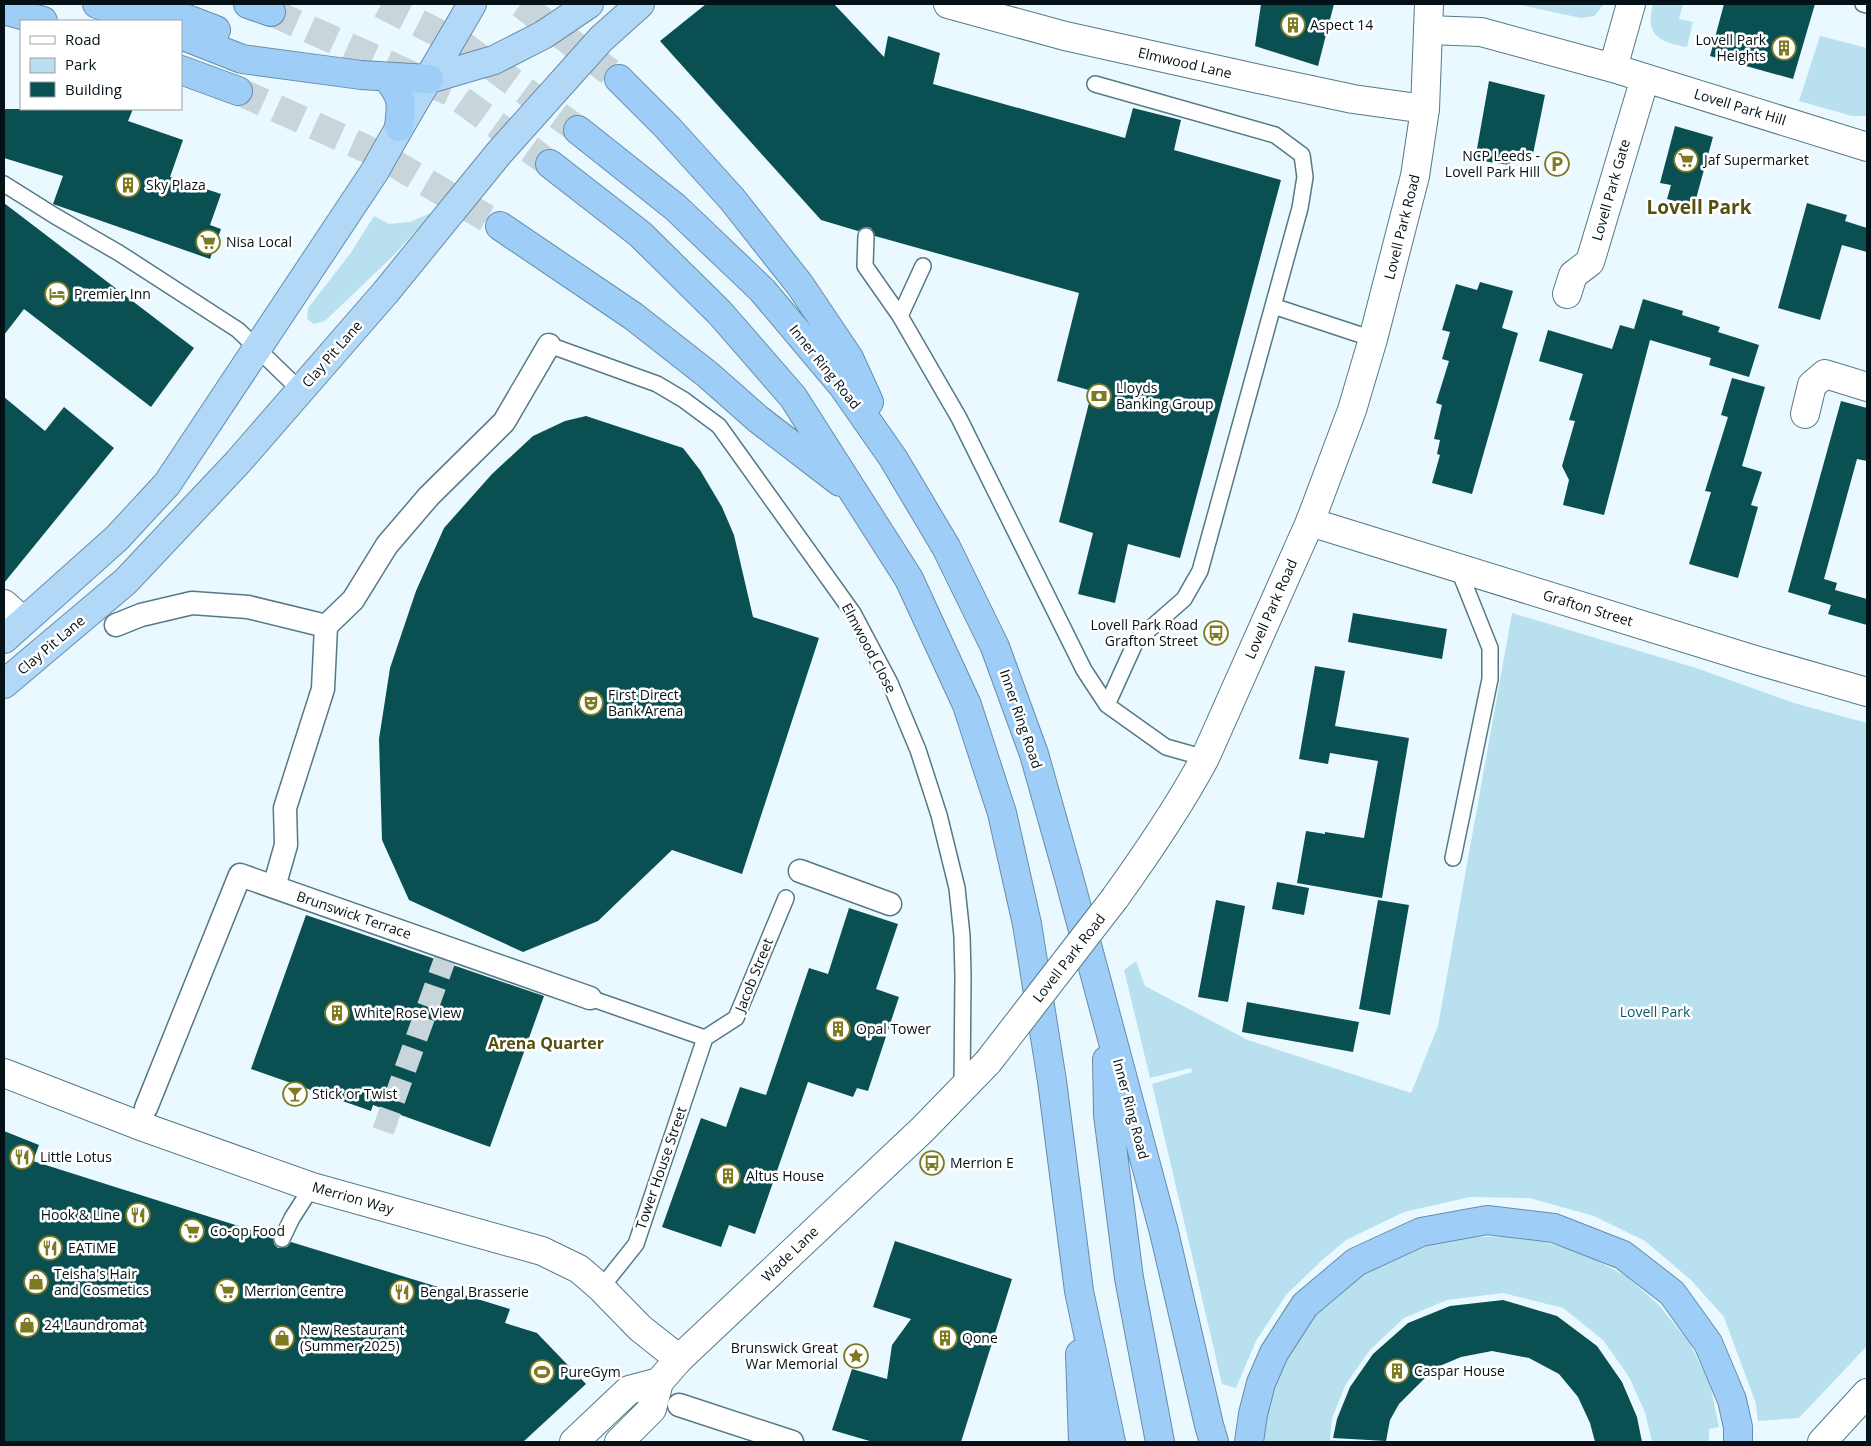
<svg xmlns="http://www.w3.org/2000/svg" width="1871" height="1446" font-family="'Open Sans',sans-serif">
	<rect width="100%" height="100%" fill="#eaf9ff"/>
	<!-- green -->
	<path fill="#b8e0ee" d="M 1516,4 L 1604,4 L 1594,16 L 1581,18 Z
		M 1653,4 L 1683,4 L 1679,19 L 1693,22 L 1687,47 C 1658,42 1645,35 1653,4 Z
		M 1820,36 L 1867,48 L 1867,116 L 1852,116 L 1799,101 Z
		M 433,212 L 393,256 L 325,321 L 314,324 L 307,319 L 308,308 L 350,254 L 374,216 L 389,224 L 410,222 Z
		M 1512,613 L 1696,668 L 1794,703 L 1867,723 L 1867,1346 L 1799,1418 L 1758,1421 L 1756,1404 L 1724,1317 L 1691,1280 L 1645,1241 L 1594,1216 L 1529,1198 L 1470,1197 L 1404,1212 L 1346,1240 L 1320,1262 L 1286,1295 L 1256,1341 L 1236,1388 L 1222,1384 L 1152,1084 L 1192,1072 L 1191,1068 L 1150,1078 L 1124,970 L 1136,961 L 1145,986 L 1248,1040 L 1411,1093 L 1438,1026 Z
		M 1510,1236 L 1549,1243 L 1588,1256 L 1626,1276 L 1658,1304 L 1689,1342 L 1710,1384 L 1719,1427 L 1709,1429 L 1709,1442 L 1652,1442 L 1645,1412 L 1629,1377 L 1603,1340 L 1563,1308 L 1503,1293 L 1447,1300 L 1404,1318 L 1370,1350 L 1346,1384 L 1332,1418 L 1330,1440 L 1346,1441 L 1346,1442 L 1256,1442 L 1282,1356 L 1327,1298 L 1362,1273 L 1394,1257 L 1432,1244 L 1476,1237 Z"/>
	<!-- building -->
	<path fill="#0a5052" d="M 706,4 L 834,4 L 884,57 L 888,36 L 940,53 L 933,84 L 1125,138 L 1133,108 L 1181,120 L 1174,150 L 1281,180 L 1180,558 L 1128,544 L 1115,603 L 1078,594 L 1093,533 L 1059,522 L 1092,391 L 1057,381 L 1079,293 L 875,236 L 871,228 L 867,227 L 862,228 L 858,231 L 821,220 L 660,41 Z
		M 1261,4 L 1334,4 L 1318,66 L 1255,46 Z
		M 1724,4 L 1815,4 L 1793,79 L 1710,56 Z
		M 1489,81 L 1545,95 L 1533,154 L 1512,150 L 1510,165 L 1475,160 Z
		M 4,109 L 133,109 L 128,121 L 183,140 L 170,177 L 221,194 L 210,225 L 221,229 L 210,259 L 53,204 L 63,176 L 4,158 Z
		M 1675,126 L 1713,137 L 1694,206 L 1667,199 L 1671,185 L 1660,183 Z
		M 4,203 L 194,348 L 151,407 L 24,309 L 4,335 Z
		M 1807,203 L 1847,215 L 1845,221 L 1867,228 L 1867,252 L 1842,245 L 1820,320 L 1778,308 Z
		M 1480,282 L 1513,291 L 1502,328 L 1518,333 L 1472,494 L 1432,483 L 1440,455 L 1437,454 L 1440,440 L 1434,439 L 1442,405 L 1436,403 L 1449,361 L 1442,359 L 1450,332 L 1442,330 L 1456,284 L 1477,290 Z
		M 1643,299 L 1683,311 L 1682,315 L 1720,327 L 1718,332 L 1759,345 L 1749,377 L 1709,365 L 1711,358 L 1650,340 L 1604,515 L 1563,505 L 1569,480 L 1562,466 L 1575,421 L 1569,420 L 1583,374 L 1539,361 L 1548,330 L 1612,349 L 1620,325 L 1634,329 Z
		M 1732,378 L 1765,387 L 1742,466 L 1762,472 L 1751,505 L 1758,507 L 1738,578 L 1689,564 L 1711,492 L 1705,491 L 1728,417 L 1721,415 Z
		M 4,397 L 45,431 L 64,407 L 114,448 L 4,583 Z
		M 1841,401 L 1867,408 L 1867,461 L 1857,459 L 1824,579 L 1837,583 L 1835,590 L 1867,599 L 1867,625 L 1828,614 L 1831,605 L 1788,592 Z
		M 586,416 L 683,448 L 700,470 L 722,507 L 734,535 L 753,617 L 819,638 L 742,874 L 672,850 L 598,921 L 523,952 L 409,900 L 382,840 L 379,739 L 390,668 L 416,591 L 444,528 L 492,474 L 533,436 L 565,421 Z
		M 1353,613 L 1447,629 L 1442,659 L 1348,642 Z
		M 1315,666 L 1345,671 L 1335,726 L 1409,738 L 1382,898 L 1297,883 L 1306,831 L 1325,834 L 1325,832 L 1364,838 L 1378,761 L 1330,753 L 1328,764 L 1299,759 Z
		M 1277,882 L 1309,888 L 1304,915 L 1272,909 Z
		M 1216,900 L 1245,906 L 1228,1002 L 1198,997 Z
		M 1378,900 L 1409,905 L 1390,1015 L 1359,1009 Z
		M 849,908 L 898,924 L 876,989 L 899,997 L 868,1091 L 857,1088 L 853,1097 L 808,1082 L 755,1234 L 729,1225 L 721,1247 L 662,1227 L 701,1118 L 726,1127 L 740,1087 L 766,1095 L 809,968 L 828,974 Z
		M 306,915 L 544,996 L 490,1147 L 373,1105 L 371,1111 L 251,1069 Z
		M 1247,1002 L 1359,1022 L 1353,1052 L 1242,1032 Z
		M 4,1131 L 39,1145 L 33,1161 L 273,1237 L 274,1244 L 278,1248 L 287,1247 L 291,1242 L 510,1309 L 505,1323 L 537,1333 L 586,1384 L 523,1442 L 4,1442 Z
		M 895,1241 L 1012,1279 L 961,1442 L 873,1442 L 832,1430 L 852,1369 L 887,1379 L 892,1345 L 911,1319 L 873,1307 Z
		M 1503,1300 L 1557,1316 L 1597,1346 L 1622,1382 L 1637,1417 L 1642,1442 L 1595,1442 L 1590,1423 L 1578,1397 L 1559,1374 L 1529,1358 L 1492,1351 L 1461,1357 L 1435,1368 L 1399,1404 L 1390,1420 L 1386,1441 L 1333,1438 L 1337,1419 L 1350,1387 L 1373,1354 L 1408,1323 L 1450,1306 Z"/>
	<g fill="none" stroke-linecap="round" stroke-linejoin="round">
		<!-- pedestrian-tunnel -->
		<path stroke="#c8d6dc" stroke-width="22" stroke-dasharray="22 11" stroke-linecap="butt" d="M 383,1131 L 449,948"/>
		<!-- motorway-tunnel -->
		<path stroke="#c8d6dc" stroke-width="28" stroke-dasharray="28 14" stroke-linecap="butt" d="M 381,4 L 464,46 L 578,130
			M 521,4 L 619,79
			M 271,12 L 452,93 L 550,164
			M 238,91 L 380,155 L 500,226"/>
		<!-- service casing -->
		<g stroke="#557986" stroke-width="18">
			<path id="service" d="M 1863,4 L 1867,5
				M 1095,84 L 1275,135 L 1302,155 L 1305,177 L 1300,208 L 1273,306 L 1373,339
				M 4,184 L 55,216 L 119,253 L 238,330 L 300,390
				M 866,236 L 865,266 L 900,316 L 959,418 L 1084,670 L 1107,705 L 1166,747 L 1205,758
				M 900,316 L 923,266
				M 549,345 L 657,384 L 684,400 L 719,426 L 853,613 L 890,683 L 918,750 L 939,815 L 957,888 L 962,936 L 963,976 L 962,1088
				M 1107,705 L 1136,641 L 1184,599 L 1200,571 L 1273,306
				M 1453,858 L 1490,679 L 1490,648 L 1458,568
				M 590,998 L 705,1038
				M 705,1038 L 736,1018 L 786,898
				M 282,1239 L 292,1218 L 312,1187
				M 601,1288 L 636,1244 L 705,1038"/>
		</g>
		<!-- pedestrian casing -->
		<g stroke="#557986" stroke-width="25">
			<path id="pedestrian" d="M 116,625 L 141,615 L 192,603 L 248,607 L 326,626 L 323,689 L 285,808 L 286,845 L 274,887
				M 326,626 L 353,600 L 387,545 L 429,496 L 504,422 L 549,345
				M 800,871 L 890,904
				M 146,1108 L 240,875 L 590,998
				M 679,1405 L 792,1442"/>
		</g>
		<!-- minor casing -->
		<g stroke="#557986" stroke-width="30">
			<path id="minor" d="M 948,4 L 1065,36 L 1259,79 L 1353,99 L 1425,109
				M 1428,30 L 1481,32 L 1613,68 L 1631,4
				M 1613,68 L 1867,147
				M 1567,294 L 1573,275 L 1590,262 L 1645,78
				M 1805,414 L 1812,385 L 1825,374 L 1867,387
				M 1310,522 L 1752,659 L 1867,692
				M 4,604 L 23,621
				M 4,1073 L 138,1125 L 312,1187 L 542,1251 L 579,1269 L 601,1288 L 640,1328 L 679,1359"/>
		</g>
		<!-- tertiary casing -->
		<g stroke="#557986" stroke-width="30">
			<path id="tertiary" d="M 1115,898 C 1148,852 1179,807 1205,758 L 1310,522 L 1352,410 L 1373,339 L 1415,176 L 1425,109 L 1429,4
				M 574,1442 L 629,1390 L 659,1382
				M 619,1442 L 652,1409 L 659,1382 L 679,1359 L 923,1129 L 988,1062
				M 1822,1442 L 1867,1393"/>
		</g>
		<!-- trunk casing -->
		<g stroke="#688ca8" stroke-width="30">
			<path id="trunk" d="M 429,79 L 494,60 L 543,35 L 589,4
				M 4,639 L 117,538 L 167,484 L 375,171 C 406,114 440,60 472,4
				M 4,684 L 126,581 L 238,462 L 385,293 L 499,153 L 601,39 L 640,4"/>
		</g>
		<!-- motorway casing -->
		<g stroke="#688ca8" stroke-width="30">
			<path id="motorway" d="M 97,4 L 144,21
				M 148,4 L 216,30
				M 248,4 L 271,12
				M 4,10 L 43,21
				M 181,35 L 242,59 L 361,75 L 429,79
				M 181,70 L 238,91
				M 387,78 C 403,98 402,102 399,127
				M 619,79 L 667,127 L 732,199 L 800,285 L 849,358 L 869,402
				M 578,130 L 675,207 L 762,290 L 842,385 L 893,458 L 946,547 L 995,647 L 1034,754 L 1069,878 L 1164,1232 L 1209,1425 L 1214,1442
				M 550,164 L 640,234 L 720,313 L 793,397 L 909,579 L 967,705 L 1002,813 L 1027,924 L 1052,1081 L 1079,1291 L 1111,1442
				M 500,226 L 633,316 L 707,374 L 758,419 L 840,482
				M 1107,1060 L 1108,1115 L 1129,1278 L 1160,1442
				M 1080,1354 L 1083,1442
				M 1249,1442 L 1253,1414 L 1261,1383 L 1274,1353 L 1305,1305 L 1356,1262 L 1421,1232 L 1487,1220 L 1554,1228 L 1623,1255 L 1672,1293 L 1708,1343 L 1732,1400 L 1738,1427 L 1738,1442"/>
		</g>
		<!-- service -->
		<use href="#service" stroke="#fff" stroke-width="15"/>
		<!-- pedestrian -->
		<use href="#pedestrian" stroke="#fff" stroke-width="22"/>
		<!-- minor -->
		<use href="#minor" stroke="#fff" stroke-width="28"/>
		<!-- tertiary -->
		<use href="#tertiary" stroke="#fff" stroke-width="28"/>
		<!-- trunk -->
		<use href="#trunk" stroke="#b2d8f8" stroke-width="28"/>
		<!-- motorway -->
		<use href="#motorway" stroke="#9ecef7" stroke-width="28"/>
		<!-- tertiary-bridge casing -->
		<g stroke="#557986" stroke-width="30" stroke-linecap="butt">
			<path id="tertiary-bridge" d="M 988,1062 L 1115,898"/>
		</g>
		<!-- tertiary-bridge -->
		<use href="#tertiary-bridge" stroke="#fff" stroke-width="28"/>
	</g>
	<!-- icons -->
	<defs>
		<g id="building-ring" transform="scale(1.25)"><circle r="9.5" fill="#fff" stroke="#7e7a20" stroke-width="1.5"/><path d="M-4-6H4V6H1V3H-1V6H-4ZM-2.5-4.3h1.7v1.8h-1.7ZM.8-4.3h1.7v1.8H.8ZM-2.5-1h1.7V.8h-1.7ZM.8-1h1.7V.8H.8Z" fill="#7e7a20"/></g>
		<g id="supermarket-ring" transform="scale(1.25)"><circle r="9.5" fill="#fff" stroke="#7e7a20" stroke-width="1.5"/><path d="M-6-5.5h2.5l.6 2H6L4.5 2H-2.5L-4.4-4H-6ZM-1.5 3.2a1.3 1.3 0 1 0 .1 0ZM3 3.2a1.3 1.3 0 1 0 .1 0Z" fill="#7e7a20"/></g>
		<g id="parking-ring" transform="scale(1.25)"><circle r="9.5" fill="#fff" stroke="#7e7a20" stroke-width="1.5"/><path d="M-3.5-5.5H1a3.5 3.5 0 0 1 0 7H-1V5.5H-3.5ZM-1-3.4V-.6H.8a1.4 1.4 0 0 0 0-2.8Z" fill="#7e7a20"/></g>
		<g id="hotel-ring" transform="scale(1.25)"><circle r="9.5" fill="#fff" stroke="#7e7a20" stroke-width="1.5"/><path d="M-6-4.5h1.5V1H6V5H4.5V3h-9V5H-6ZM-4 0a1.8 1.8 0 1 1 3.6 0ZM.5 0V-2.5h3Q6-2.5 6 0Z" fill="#7e7a20"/></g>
		<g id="bank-ring" transform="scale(1.25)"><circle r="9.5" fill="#fff" stroke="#7e7a20" stroke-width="1.5"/><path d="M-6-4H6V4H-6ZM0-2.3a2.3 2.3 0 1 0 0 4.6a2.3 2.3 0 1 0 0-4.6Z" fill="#7e7a20"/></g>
		<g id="bus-ring" transform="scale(1.25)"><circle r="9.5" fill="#fff" stroke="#7e7a20" stroke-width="1.5"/><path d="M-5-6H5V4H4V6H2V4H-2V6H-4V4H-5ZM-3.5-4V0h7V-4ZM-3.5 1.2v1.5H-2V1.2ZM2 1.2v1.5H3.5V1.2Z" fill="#7e7a20"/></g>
		<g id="theatre-ring" transform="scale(1.25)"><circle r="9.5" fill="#fff" stroke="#7e7a20" stroke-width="1.5"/><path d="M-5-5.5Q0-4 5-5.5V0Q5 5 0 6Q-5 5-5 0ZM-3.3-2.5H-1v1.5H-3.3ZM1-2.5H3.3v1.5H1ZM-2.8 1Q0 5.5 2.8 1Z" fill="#7e7a20"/></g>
		<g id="bar-ring" transform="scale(1.25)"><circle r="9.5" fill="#fff" stroke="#7e7a20" stroke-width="1.5"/><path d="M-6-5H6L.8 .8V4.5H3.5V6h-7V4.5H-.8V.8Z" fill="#7e7a20"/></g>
		<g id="restaurant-ring" transform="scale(1.25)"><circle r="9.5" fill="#fff" stroke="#7e7a20" stroke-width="1.5"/><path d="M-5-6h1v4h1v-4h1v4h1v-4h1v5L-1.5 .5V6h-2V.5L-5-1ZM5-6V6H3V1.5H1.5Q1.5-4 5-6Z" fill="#7e7a20"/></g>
		<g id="shop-ring" transform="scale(1.25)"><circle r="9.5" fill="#fff" stroke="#7e7a20" stroke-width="1.5"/><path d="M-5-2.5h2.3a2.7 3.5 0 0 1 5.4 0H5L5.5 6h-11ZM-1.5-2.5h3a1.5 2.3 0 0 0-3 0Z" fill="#7e7a20"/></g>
		<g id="sight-ring" transform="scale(1.25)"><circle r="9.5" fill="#fff" stroke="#7e7a20" stroke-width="1.5"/><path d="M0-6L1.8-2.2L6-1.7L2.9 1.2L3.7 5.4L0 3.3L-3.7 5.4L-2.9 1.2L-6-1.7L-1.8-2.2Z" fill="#7e7a20"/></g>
		<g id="stadium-ring" transform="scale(1.25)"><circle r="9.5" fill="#fff" stroke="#7e7a20" stroke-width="1.5"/><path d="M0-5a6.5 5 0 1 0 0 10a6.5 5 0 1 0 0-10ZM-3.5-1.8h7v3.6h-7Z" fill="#7e7a20"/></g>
	</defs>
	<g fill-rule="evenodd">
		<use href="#building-ring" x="1293" y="25"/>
		<use href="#building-ring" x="1784" y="48"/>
		<use href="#supermarket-ring" x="1686" y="160"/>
		<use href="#parking-ring" x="1557" y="164"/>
		<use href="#building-ring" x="128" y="185"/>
		<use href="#supermarket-ring" x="208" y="242"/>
		<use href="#hotel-ring" x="57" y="294"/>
		<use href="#bank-ring" x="1099" y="396"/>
		<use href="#bus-ring" x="1216" y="633"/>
		<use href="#theatre-ring" x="591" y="703"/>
		<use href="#building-ring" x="337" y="1013"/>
		<use href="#building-ring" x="838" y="1029"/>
		<use href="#bar-ring" x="295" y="1094"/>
		<use href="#restaurant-ring" x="22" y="1157"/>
		<use href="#bus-ring" x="932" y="1163"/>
		<use href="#building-ring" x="728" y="1176"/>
		<use href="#restaurant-ring" x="138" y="1215"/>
		<use href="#supermarket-ring" x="192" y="1231"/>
		<use href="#restaurant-ring" x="50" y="1248"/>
		<use href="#shop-ring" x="36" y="1282"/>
		<use href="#supermarket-ring" x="227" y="1291"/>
		<use href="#restaurant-ring" x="402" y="1292"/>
		<use href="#shop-ring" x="27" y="1325"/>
		<use href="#shop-ring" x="282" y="1338"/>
		<use href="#building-ring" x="945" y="1338"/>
		<use href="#sight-ring" x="856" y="1356"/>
		<use href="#building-ring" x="1397" y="1371"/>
		<use href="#stadium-ring" x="542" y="1372"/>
	</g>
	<g text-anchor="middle" stroke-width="5" stroke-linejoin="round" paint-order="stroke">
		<!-- poi labels -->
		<g font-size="14" fill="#041116" stroke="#fff" text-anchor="start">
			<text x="1310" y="30">Aspect 14</text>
			<text x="1766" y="45" text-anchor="end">Lovell Park<tspan x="1766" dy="16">Heights</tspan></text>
			<text x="1540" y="161" text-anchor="end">NCP Leeds -<tspan x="1540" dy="16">Lovell Park Hill</tspan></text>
			<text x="1704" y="165">Jaf Supermarket</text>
			<text x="146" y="190">Sky Plaza</text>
			<text x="226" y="247">Nisa Local</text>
			<text x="74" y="299">Premier Inn</text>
			<text x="1116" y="393">Lloyds<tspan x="1116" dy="16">Banking Group</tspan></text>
			<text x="1198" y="630" text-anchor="end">Lovell Park Road<tspan x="1198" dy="16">Grafton Street</tspan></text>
			<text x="608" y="700">First Direct<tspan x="608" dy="16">Bank Arena</tspan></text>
			<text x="354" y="1018">White Rose View</text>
			<text x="856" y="1034">Opal Tower</text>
			<text x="312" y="1099">Stick or Twist</text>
			<text x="40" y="1162">Little Lotus</text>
			<text x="950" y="1168">Merrion E</text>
			<text x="746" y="1181">Altus House</text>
			<text x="120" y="1220" text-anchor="end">Hook &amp; Line</text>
			<text x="210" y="1236">Co-op Food</text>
			<text x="68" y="1253">EATiME</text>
			<text x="54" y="1279">Teisha's Hair<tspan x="54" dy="16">and Cosmetics</tspan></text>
			<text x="244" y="1296">Merrion Centre</text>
			<text x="420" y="1297">Bengal Brasserie</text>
			<text x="44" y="1330">24 Laundromat</text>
			<text x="300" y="1335">New Restaurant<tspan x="300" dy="16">(Summer 2025)</tspan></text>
			<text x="962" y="1343">Qone</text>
			<text x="838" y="1353" text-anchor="end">Brunswick Great<tspan x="838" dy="16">War Memorial</tspan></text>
			<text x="1414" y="1376">Caspar House</text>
			<text x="560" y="1377">PureGym</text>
		</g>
		<!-- street labels -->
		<g font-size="14" fill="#041116" stroke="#fff">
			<text transform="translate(1185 63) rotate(13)" y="5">Elmwood Lane</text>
			<text transform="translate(1740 107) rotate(17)" y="5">Lovell Park Hill</text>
			<text transform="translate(1611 190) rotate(-74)" y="5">Lovell Park Gate</text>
			<text transform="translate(1402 227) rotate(-76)" y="5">Lovell Park Road</text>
			<text transform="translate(332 354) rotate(-49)" y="5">Clay Pit Lane</text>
			<text transform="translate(825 367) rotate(51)" y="5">Inner Ring Road</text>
			<text transform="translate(1588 608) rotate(17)" y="5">Grafton Street</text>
			<text transform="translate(1271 609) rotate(-66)" y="5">Lovell Park Road</text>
			<text transform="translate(51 645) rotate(-40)" y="5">Clay Pit Lane</text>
			<text transform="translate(869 648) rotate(62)" y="5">Elmwood Close</text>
			<text transform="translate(1021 719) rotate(71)" y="5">Inner Ring Road</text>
			<text transform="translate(354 915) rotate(19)" y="5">Brunswick Terrace</text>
			<text transform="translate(1069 958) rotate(-52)" y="5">Lovell Park Road</text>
			<text transform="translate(754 975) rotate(-68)" y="5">Jacob Street</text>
			<text transform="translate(1131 1109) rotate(75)" y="5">Inner Ring Road</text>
			<text transform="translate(661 1168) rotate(-71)" y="5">Tower House Street</text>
			<text transform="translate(353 1198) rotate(16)" y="5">Merrion Way</text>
			<text transform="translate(790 1254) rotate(-44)" y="5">Wade Lane</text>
		</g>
		<!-- park labels -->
		<g font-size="14" fill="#0e586c" stroke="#fff">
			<text x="1655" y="1017">Lovell Park</text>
		</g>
		<!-- quarter labels -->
		<g font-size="16" font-weight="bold" fill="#535012" stroke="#fff">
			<text x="546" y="1049">Arena Quarter</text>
		</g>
		<!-- district labels -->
		<g font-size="19" font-weight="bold" fill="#535012" stroke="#fff">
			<text x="1699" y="214">Lovell Park</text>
		</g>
	</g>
	<!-- border -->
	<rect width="1871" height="1446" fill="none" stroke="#041116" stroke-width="10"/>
	<!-- legend -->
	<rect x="20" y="20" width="162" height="90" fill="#ffffff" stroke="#9ba0a2"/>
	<rect x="30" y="36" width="25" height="8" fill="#ffffff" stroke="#9ba0a2"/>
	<text x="65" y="45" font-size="15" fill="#041116">Road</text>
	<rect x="30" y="58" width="25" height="15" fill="#b8e0ee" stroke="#9ba0a2"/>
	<text x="65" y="70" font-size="15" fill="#041116">Park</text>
	<rect x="30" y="82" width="25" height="15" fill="#0a5052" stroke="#9ba0a2"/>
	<text x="65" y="95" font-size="15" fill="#041116">Building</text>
</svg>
